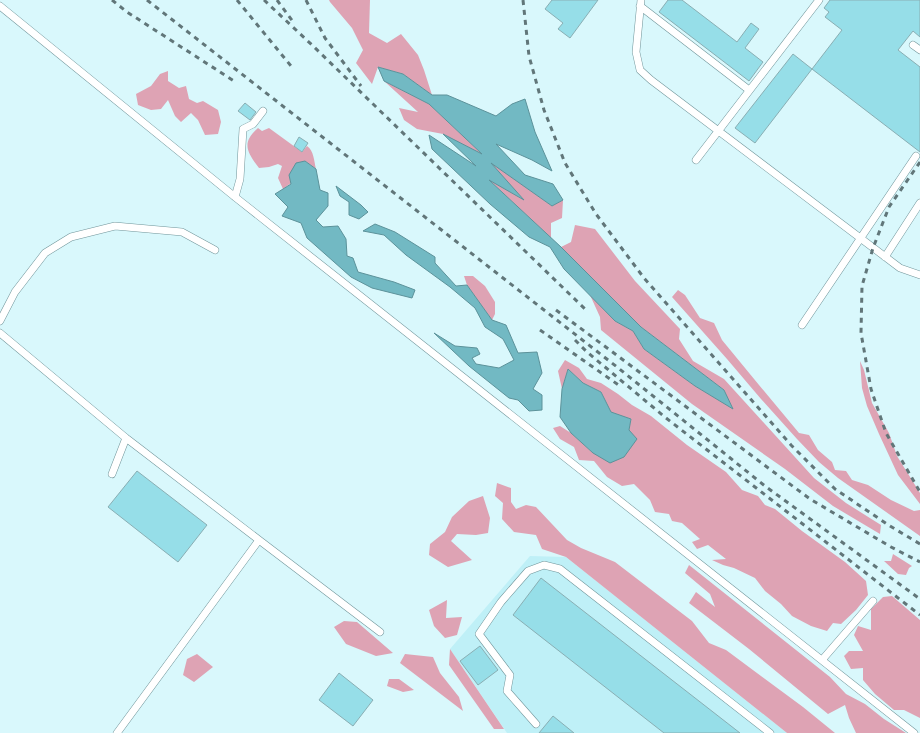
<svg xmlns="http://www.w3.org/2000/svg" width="920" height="733" font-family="'Nunito Sans',sans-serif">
	<rect width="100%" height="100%" fill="#d9f8fc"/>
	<!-- built -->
	<path fill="#bff0f7" d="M 530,556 L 566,557 L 787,733 L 507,733 L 450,649 Z"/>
	<!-- forest -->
	<path fill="#dea3b4" d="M 329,0 L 370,0 L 369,33 L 387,43 L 401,34 L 418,55 L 424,70 L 432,95 L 403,74 L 378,67 L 372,84 L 356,63 L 363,50 L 352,28 L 330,2 Z
		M 168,71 L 168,81 L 179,88 L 186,86 L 189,99 L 197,103 L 203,101 L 218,110 L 221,122 L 218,134 L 205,135 L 198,120 L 191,113 L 181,122 L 175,116 L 168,100 L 161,109 L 151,110 L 138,105 L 136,94 L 151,86 L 160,74 Z
		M 384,81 L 429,104 L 484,156 L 443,134 L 417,129 L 404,120 L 399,108 L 418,112 Z
		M 258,128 L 262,131 L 269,128 L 302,152 L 307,146 C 314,151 314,161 316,169 L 305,161 L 291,183 L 283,189 L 278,178 L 282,166 L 278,164 L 269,167 L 259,168 C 247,152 241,143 258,128 Z
		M 489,161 L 552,206 L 563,200 L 562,218 L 551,223 L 551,238 L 487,178 L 523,199 Z
		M 575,225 L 595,229 L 635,281 L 680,329 L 679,339 L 693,361 L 724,379 L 814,478 L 846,503 L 881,525 L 880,534 L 833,506 L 785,469 L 692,404 L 601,330 L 600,317 L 590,295 L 615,321 L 633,331 L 644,349 L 695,386 L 732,408 L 724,390 L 641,327 L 561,247 L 571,242 Z
		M 464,276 L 473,276 L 485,286 L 495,302 L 495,314 L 492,320 L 467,285 Z
		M 678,290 L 685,295 L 700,318 L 714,323 L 722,340 L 759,385 L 799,433 L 809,435 L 818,450 L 832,462 L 835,470 L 846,471 L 852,480 L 868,485 L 891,500 L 914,511 L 920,510 L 920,536 L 838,478 L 819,462 L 797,439 L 761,399 L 727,359 L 672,297 Z
		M 565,360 L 579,368 L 587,379 L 601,383 L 618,394 L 632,405 L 651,416 L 687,445 L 726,472 L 742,490 L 758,496 L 765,505 L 775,509 L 802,531 L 845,562 L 866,581 L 868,595 L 856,610 L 841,624 L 833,623 L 827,631 L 811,626 L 792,616 L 781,604 L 765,591 L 755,578 L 734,568 L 723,565 L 712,560 L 726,559 L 708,545 L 697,549 L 692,542 L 700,539 L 682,523 L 672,521 L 669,514 L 655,512 L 650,500 L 634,484 L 622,486 L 607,477 L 594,461 L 579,460 L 574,447 L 560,439 L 553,428 L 560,426 L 571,433 L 593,453 L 629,430 L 631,419 L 611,413 L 601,392 L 583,383 L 568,369 L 562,389 L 558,371 Z
		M 860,361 L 864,370 L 872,403 L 889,433 L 897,456 L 920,493 L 920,504 L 898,475 L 879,434 L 867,406 L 862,388 Z
		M 497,483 L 511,488 L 511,502 L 516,509 L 526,505 L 536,507 L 567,540 L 581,548 L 615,562 L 692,621 L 709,643 L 726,650 L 803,707 L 835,733 L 787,733 L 566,557 L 542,549 L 536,535 L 514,532 L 502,519 L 503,503 L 495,496 Z
		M 483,496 L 490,518 L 488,533 L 476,535 L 457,534 L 451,541 L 472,560 L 448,567 L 429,555 L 430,544 L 445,532 L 452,517 L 469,501 Z
		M 893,554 L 912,566 L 909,568 L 906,575 L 898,574 L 884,561 L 891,561 Z
		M 689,565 L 830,677 L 846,694 L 865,704 L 884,719 L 906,733 L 856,733 L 849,718 L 845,705 L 828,714 L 749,649 L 689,603 L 696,592 L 715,607 L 710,594 L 685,573 Z
		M 892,596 L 920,620 L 920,718 L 904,710 L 894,710 L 875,694 L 863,680 L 863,668 L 851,669 L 844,656 L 849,651 L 863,651 L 854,635 L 858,626 L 871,630 L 871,609 L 883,597 Z
		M 447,600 L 446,618 L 462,617 L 457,635 L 445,638 L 434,626 L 429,610 Z
		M 344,621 L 357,622 L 393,653 L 376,656 L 346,644 L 334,627 Z
		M 450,649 L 504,729 L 494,729 L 449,665 Z
		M 197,654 L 213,667 L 194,682 L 183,675 L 187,659 Z
		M 405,654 L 433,657 L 440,673 L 459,697 L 463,711 L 400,663 Z
		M 389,679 L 399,679 L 414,690 L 403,692 L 387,686 Z"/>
	<!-- water -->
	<path fill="#72b9c3" stroke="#5c929a" d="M 378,67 L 403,74 L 432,95 L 447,95 L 496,116 L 512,104 L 525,99 L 535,132 L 552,171 L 532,160 L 496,144 L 525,175 L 553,184 L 563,200 L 552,206 L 491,163 L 524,200 L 489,180 L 561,247 L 641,327 L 724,390 L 733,409 L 695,386 L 644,349 L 633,331 L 615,321 L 564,269 L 550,247 L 529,237 L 490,204 L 432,149 L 429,135 L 476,166 L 443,134 L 482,154 L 429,104 L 384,81 Z
		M 305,161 L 316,169 L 320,190 L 328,193 L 328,206 L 316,220 L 323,227 L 338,226 L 346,239 L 347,256 L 353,258 L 358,272 L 394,282 L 415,290 L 412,298 L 372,288 L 351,277 L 307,238 L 301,223 L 282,216 L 288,207 L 275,194 L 291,184 L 289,175 L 296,163 Z
		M 336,186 L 361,205 L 368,212 L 359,219 L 349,215 L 349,202 L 340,196 Z
		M 375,224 L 395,232 L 435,257 L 435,263 L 456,286 L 467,285 L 492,320 L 506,325 L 518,353 L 537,352 L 542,373 L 533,389 L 542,395 L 542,410 L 529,411 L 518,400 L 509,398 L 469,366 L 434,333 L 455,346 L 477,348 L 480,354 L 472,358 L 476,364 L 499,368 L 514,360 L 503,339 L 485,327 L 475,308 L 450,287 L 406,255 L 384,235 L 363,231 Z
		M 568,369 L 583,383 L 601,392 L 611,412 L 631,419 L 629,430 L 637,439 L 624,457 L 610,463 L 593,453 L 571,433 L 560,417 L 562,389 Z"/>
	<!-- building -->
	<path fill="#96dee8" stroke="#89aeb3" d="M 552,0 L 598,0 L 570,38 L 558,29 L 563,23 L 545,9 Z
		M 668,0 L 682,0 L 737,42 L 751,23 L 759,29 L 745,48 L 763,62 L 749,81 L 659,12 Z
		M 830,0 L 920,0 L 920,37 L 913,31 L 898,50 L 920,67 L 920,152 L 812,69 L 842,30 L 825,17 L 829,12 L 824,8 Z
		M 793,54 L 812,69 L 755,143 L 735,128 Z
		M 245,103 L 256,112 L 250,120 L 238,111 Z
		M 299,137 L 308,143 L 302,152 L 294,146 Z
		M 137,471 L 207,525 L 178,562 L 108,507 Z
		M 541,578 L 740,733 L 664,733 L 513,615 Z
		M 480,646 L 498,670 L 478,685 L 460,661 Z
		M 339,673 L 373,700 L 353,726 L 319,700 Z
		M 553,716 L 574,733 L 539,733 Z"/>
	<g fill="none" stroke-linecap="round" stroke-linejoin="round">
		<!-- lane casing -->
		<g stroke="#70959a" stroke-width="8">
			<path id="lane" d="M 641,0 L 636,52 L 640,70 L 651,80 L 900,268 L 920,275
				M 0,6 L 235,197 L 914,733
				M 640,6 L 749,90
				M 913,45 L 920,50
				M 696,160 L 819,0
				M 235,197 L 240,179 L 243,129 L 253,124 L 263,111
				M 885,257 L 920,203
				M 0,321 L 15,292 L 45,253 L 71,237 L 115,226 L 182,232 L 215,250
				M 802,325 L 916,156
				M 0,333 L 126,438 L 259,540 L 117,733
				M 112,474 L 126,438
				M 259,540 L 380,632
				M 822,660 L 873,601
				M 536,724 L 507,691 L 510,675 L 479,634 L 501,602 L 528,571 L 544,565 L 560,569 L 770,733"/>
		</g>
		<!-- lane -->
		<use href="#lane" stroke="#fff" stroke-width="7"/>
		<!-- rail -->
		<path stroke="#617679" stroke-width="3" stroke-dasharray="5 5" stroke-linecap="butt" d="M 112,0 L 127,12 L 234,81
			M 147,0 L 617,367 L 765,486 L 920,599
			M 237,0 L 291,66
			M 264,0 L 312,45 L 585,309
			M 277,0 L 294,23
			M 306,0 L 325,38 L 361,86
			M 523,0 L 529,56 L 544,110 L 565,163 L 596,214 L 644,278 L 791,445 L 835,489 L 890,526 L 920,544
			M 920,162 L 889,207 L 873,248 L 862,286 L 861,333 L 871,389 L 886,433 L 920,492
			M 556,310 L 810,499 L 891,547 L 920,562
			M 540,330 L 620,386
			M 575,340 L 587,352 L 666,418 L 920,615"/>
	</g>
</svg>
